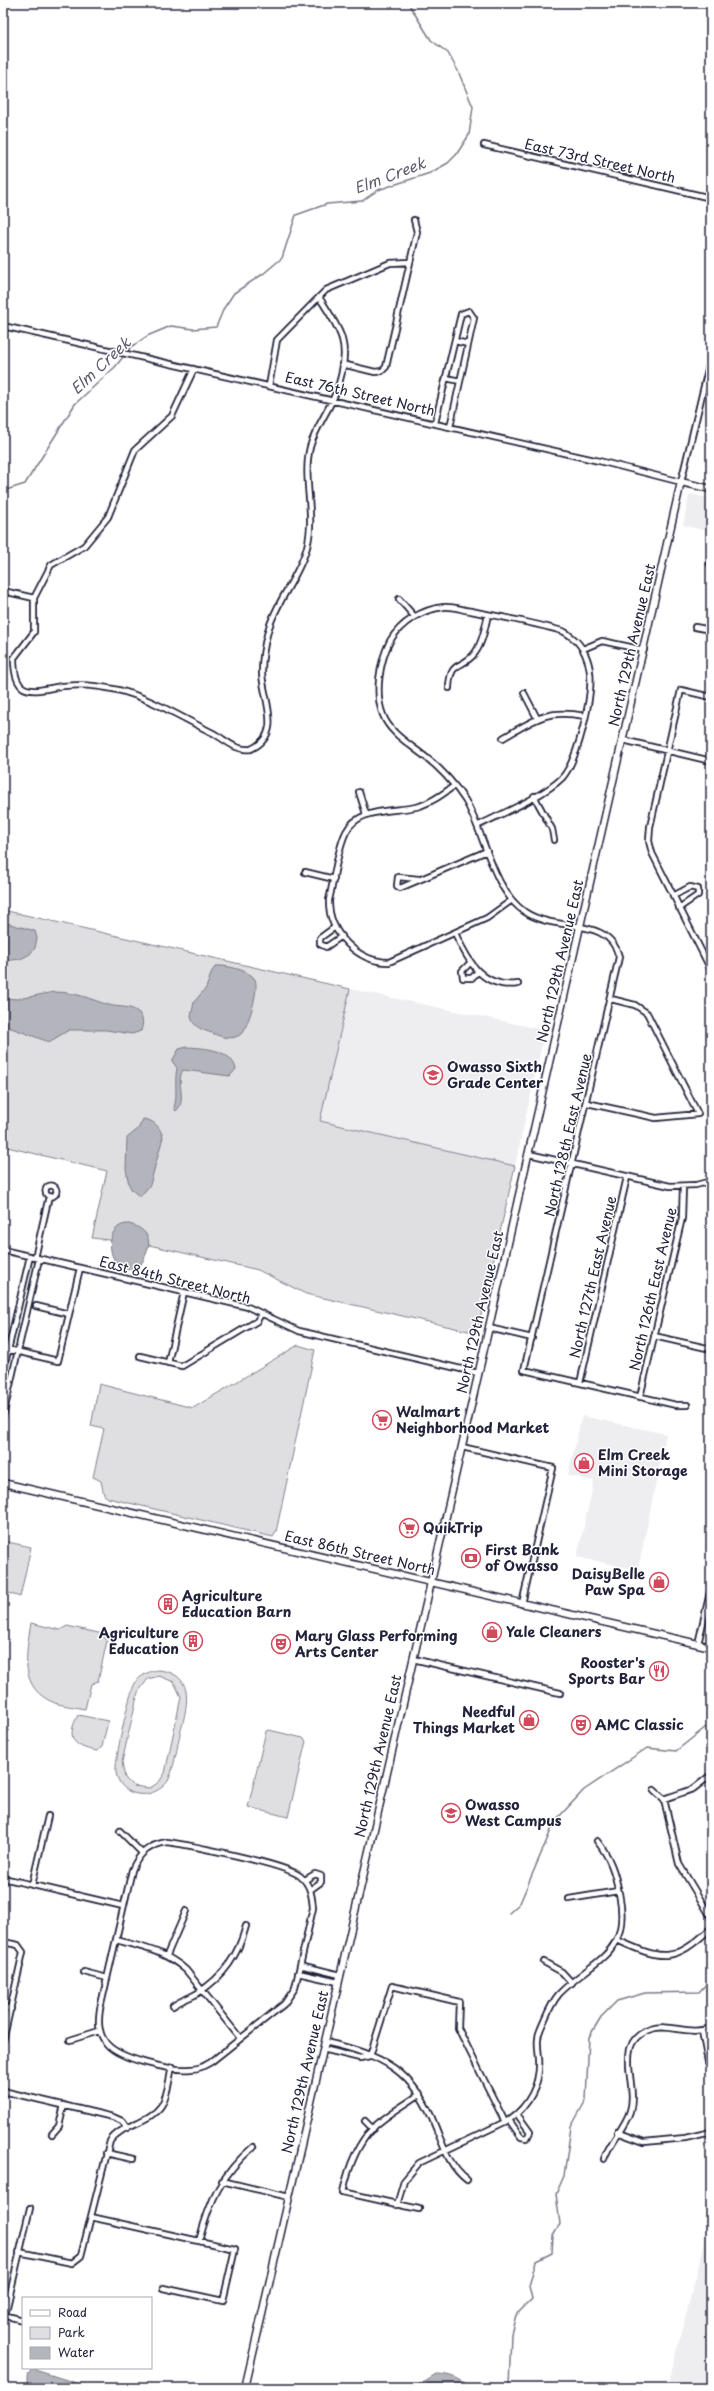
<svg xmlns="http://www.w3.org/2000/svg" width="714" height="2391" font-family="'Playpen Sans',sans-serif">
	<rect width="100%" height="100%" fill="#fff"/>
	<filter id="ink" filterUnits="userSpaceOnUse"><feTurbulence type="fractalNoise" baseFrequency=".025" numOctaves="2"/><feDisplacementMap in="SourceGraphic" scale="8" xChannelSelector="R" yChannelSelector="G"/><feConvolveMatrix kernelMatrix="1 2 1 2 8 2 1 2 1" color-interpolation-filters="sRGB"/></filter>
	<g filter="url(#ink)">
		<!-- built -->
		<path fill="#eeeef1" d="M 692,494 L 711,499 L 711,532 L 683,525 L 689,496 Z
			M 350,989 L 545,1030 L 515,1166 L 320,1121 Z
			M 582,1416 L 666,1434 L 638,1570 L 577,1557 L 594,1481 L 568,1475 Z
			M 707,2233 L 711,2233 L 711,2388 L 667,2388 Z
			M 599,2381 L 633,2388 L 589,2388 Z"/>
		<!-- green -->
		<path fill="#dfdfe2" stroke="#80808e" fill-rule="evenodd" d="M 3,910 L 350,989 L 320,1121 L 515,1166 L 477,1333 L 306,1294 L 258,1270 L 149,1245 L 92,1238 L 107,1171 L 3,1146 Z
			M 298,1345 L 315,1350 L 276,1532 L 273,1537 L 108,1498 L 104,1495 L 101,1481 L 93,1477 L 104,1429 L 91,1426 L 99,1384 L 193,1408 Z
			M 3,1541 L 31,1547 L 20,1597 L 3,1591 Z
			M 31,1623 L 60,1630 L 67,1626 L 103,1634 L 107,1641 L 98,1681 L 91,1684 L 85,1709 C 75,1707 64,1706 55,1703 C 18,1689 26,1654 31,1623 Z
			M 158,1670 C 200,1674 185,1712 179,1739 C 176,1753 174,1768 168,1781 C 154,1800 122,1800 116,1773 C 114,1762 129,1694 135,1683 C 141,1675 149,1671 158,1670 ZM 159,1676 L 174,1682 L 181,1697 L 165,1773 L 159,1782 L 150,1788 L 133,1786 L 125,1778 L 122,1762 L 138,1692 L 148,1679 Z
			M 78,1715 L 108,1721 L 102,1747 L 97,1751 C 72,1747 66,1737 78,1715 Z
			M 269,1730 L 303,1738 L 306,1741 L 288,1817 L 248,1807 L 266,1731 Z"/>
		<!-- water -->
		<path fill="#b4b4bc" stroke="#7a7a88" d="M 3,922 L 35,931 L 37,938 L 35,948 L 30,954 L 21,959 L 3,961 Z
			M 216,966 C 226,965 248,970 254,978 C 261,985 248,1028 241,1034 C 233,1041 221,1037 212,1033 C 203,1030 194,1028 191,1017 L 194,1002 L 206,988 L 212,971 Z
			M 54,992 C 77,992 89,999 109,1005 C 119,1008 131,1005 139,1013 C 144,1019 143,1024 141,1031 L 132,1034 L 106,1030 L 69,1030 L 49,1042 L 3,1025 L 3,998 L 18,999 Z
			M 187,1047 C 205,1048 231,1049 236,1069 L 230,1076 L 183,1070 C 175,1082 188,1101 176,1111 L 174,1108 C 178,1094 174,1082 177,1068 L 172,1061 L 179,1049 Z
			M 143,1119 C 154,1120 160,1127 163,1137 L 150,1185 L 140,1197 L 132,1190 L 129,1185 L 126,1169 L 127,1138 L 138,1129 Z
			M 129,1224 C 154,1231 152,1246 140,1266 C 109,1285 98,1223 129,1224 Z
			M 32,2369 L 92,2388 L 27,2388 L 27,2376 Z
			M 436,2374 C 451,2374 460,2379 472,2388 L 413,2388 Z"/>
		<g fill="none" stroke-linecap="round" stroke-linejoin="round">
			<!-- stream -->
			<path stroke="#7a7a88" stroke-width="1.5" d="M 3,491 L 25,484 L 75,404 L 115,367 L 131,347 L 147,336 L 171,326 L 193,329 L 216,327 L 224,308 L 234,293 L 263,274 L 282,258 L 296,215 L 327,204 L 362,201 L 378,190 L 430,173 L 448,163 L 456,155 L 469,135 L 473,107 L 458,71 L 448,53 L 431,40 L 408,3
				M 509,1913 L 520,1903 L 555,1821 L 584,1790 L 647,1748 L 676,1751 L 711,1723
				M 509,2388 L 511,2334 L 516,2315 L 532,2299 L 529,2286 L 536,2261 L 552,2253 L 553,2236 L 560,2224 L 556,2194 L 564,2176 L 571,2127 L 586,2100 L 589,2037 L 601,2017 L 617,2001 L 645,1993 L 699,1992 L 711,1979"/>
			<!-- minor casing -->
			<g stroke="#22223b" stroke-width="8">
				<path id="minor" d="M 484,145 L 711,198
					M 3,326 L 599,461 L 681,482 L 711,357
					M 455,341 L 468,344
					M 342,364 L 375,372 L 382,371 L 386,367 L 417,232 L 414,220
					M 194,369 L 172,416 L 135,450 L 108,517 L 84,546 L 51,565 L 34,598 L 34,632 L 14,658 C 14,701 35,690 63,686 C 81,684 101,686 118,690 C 151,698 182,718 213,733 C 226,740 235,751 251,749 C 284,734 263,700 262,673 C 262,660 264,645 268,631 C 276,601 299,577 307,547 C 316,513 302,480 310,447 C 314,433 322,420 329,407 C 339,389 348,360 342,339 C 338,325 327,310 319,297
					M 446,378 L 460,381
					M 269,386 L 277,340 L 326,290 L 390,263 L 410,262
					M 435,423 L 461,314 L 469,311 L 474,318 L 450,427
					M 710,564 L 711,565
					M 3,591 L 34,598
					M 399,599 L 414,616
					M 695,627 L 711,630
					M 583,649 L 602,641 L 644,650
					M 449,688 C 450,659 462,670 475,653 C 483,642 485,627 488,615
					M 524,693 L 537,718
					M 711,697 L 681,690 L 650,827 L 649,841 L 652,853 L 711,970
					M 503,738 C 536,719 545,709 585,716
					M 623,740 L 711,761
					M 454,786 C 443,794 434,801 420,806 C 396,813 359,806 346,832 C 337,850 334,880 329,900 C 328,933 358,962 389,962 L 487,918 L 512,900
					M 359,792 L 366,814
					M 534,796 L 552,829 L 554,840
					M 477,826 C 501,814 544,796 562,778 C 578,760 593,696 590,672 C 589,660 583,646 573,638 C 569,635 566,632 562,631 C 532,622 501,617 471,611 C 463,610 452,606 444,607 C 423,609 401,622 390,641 C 380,661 374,693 383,715 C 390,733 408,743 423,755 C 439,767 454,783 465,800 C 485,833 492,890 525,912 C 556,933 609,915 619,957 L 524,1370 L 676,1405 L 687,1405
					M 305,872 L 334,879
					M 419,879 L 398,877 L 397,886 L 400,888 L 487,851
					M 673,896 L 690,887 L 698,889 L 698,895 L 679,908
					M 335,927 L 320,938 L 320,944 L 326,947 L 342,936
					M 455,933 C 468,961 482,989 518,984
					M 470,963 L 462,971 L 463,978 L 472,978 L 478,971
					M 587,1103 L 656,1118 L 698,1114 L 647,1013 L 635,1005 L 611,999
					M 529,1154 L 670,1186 L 696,1185 L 711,1181
					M45.5 1191a5.5 5.5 0 1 1 11 0a5.5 5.5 0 1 1-11 0Z
					M 3,1250 L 248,1307 L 299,1331 L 478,1373
					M 35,1258 L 49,1196
					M 36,1306 L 69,1314
					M 489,1328 L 532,1338
					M 654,1336 L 711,1349
					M 3,1348 L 58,1361 L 80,1268
					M 140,1356 L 182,1366 L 257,1321 L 261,1314
					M 168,1363 L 184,1292
					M 3,1372 L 30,1256
					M 580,1383 L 627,1177
					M 640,1397 L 682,1218 L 683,1186
					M 3,1416 L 39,1259
					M 462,1447 L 553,1468 L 522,1604
					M 698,1644 L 711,1588
					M 413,1659 L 560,1693
					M 654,1790 L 664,1799 L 679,1864 L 711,1917
					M 664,1799 L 693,1789 L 711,1775
					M 120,1831 L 142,1853
					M 167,1842 C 189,1845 285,1864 300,1876 C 310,1884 312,1895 313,1908 L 295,1988 L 284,2004 L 211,2062 C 204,2066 199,2069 191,2069 C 172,2071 119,2059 107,2044 C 98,2034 98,2022 100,2009 L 132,1870 C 139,1853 149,1845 167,1842 Z
					M 3,1878 L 123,1906
					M 305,1880 L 315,1874 L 321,1876 L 321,1882 L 310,1890
					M 32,1885 L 48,1816
					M 569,1899 L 618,1891
					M 116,1940 C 142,1947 165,1951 186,1970 L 240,2038
					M 617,1940 C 661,1960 674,1964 711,1928
					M 3,1942 L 18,1945 L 23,1952 L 3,2041
					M 167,1955 L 186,1911
					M 544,1962 L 562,1972 L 572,1983
					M 300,1965 L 340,1975
					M 84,1972 L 107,1978
					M 298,1973 L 338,1982
					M 173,2006 C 181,2000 190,1998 198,1993 C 224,1976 238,1956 246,1926
					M 3,2007 L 11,2009
					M 702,2031 L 708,2062
					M 70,2040 L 99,2031
					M 325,2042 C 383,2055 414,2070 436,2128 C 444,2148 450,2167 467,2180
					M 323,2049 L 360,2058 L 370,2056
					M 370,2056 L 392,1986 L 459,2002 L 458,2028 L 505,2122
					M 3,2091 L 113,2117 L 122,2121 L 127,2128
					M 509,2120 L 521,2137 L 527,2138 L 530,2132 L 517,2114
					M 365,2121 L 373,2129
					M 617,2132 L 644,2142 L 685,2138 L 711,2132
					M 52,2134 L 59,2126 L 64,2105
					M 106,2153 L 133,2159
					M 604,2159 C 610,2141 625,2128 630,2111 C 639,2084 611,2042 651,2029 C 670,2023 689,2036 711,2028
					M 222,2181 L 289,2197
					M 397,2205 L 404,2181 L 419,2163 L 509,2120 C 529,2106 541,2084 539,2058 C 538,2048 536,2038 541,2028 C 546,2017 551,2003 559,1994 C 594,1958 632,1955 619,1893 C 615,1873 610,1857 597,1841
					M 419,2209 L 343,2192 C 348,2169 356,2145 373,2128 C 386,2115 405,2105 420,2094
					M 91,2217 L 235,2249 L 223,2301 L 163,2288
					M 199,2241 C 210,2200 221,2175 253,2147
					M 19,2252 L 72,2263 L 81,2256 L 110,2141 C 122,2124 149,2123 161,2106 C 168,2096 169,2079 172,2067
					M 3,2315 L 23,2320
					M 3,2324 L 30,2208"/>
			</g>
			<!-- major casing -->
			<g stroke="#22223b" stroke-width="9">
				<path id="major" d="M 3,1483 L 711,1647
					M 245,2388 L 429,1591 L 681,482 L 711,489"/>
			</g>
			<!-- minor -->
			<use href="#minor" stroke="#fff" stroke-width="4.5"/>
			<!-- major -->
			<use href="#major" stroke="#fff" stroke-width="6"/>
		</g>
	</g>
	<!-- icons -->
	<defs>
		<g id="school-ring" transform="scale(1)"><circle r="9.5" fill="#fff" stroke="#d1495b" stroke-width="1.5"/><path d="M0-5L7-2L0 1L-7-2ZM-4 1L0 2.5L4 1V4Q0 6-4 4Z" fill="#d1495b"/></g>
		<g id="supermarket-ring" transform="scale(1)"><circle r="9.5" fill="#fff" stroke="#d1495b" stroke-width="1.5"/><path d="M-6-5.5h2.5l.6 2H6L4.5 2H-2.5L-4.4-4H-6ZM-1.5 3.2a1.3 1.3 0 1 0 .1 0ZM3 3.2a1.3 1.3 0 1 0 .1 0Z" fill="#d1495b"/></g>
		<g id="shop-ring" transform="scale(1)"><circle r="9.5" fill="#fff" stroke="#d1495b" stroke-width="1.5"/><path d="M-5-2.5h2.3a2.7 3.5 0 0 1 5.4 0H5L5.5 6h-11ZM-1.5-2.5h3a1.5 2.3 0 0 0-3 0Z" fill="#d1495b"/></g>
		<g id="bank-ring" transform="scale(1)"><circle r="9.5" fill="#fff" stroke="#d1495b" stroke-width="1.5"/><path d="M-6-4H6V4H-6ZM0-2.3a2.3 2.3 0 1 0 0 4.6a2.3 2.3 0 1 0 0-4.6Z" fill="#d1495b"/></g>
		<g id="building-ring" transform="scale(1)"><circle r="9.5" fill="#fff" stroke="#d1495b" stroke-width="1.5"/><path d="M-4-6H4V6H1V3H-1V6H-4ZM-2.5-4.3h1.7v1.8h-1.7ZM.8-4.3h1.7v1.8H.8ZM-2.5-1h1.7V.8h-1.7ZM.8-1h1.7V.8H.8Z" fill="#d1495b"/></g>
		<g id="theatre-ring" transform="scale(1)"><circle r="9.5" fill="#fff" stroke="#d1495b" stroke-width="1.5"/><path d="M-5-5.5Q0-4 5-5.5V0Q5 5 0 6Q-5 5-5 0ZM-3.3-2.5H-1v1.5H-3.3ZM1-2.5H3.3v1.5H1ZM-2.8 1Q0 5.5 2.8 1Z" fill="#d1495b"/></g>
		<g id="restaurant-ring" transform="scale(1)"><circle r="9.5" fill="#fff" stroke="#d1495b" stroke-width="1.5"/><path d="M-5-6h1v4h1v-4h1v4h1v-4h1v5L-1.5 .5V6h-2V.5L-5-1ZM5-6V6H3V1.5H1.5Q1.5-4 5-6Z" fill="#d1495b"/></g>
	</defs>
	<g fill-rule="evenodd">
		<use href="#school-ring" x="433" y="1075"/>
		<use href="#supermarket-ring" x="382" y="1420"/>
		<use href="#shop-ring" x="584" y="1463"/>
		<use href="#supermarket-ring" x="409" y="1528"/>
		<use href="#bank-ring" x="471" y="1558"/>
		<use href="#shop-ring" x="659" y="1582"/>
		<use href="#building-ring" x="168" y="1604"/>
		<use href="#shop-ring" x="492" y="1632"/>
		<use href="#building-ring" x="193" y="1641"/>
		<use href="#theatre-ring" x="281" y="1644"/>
		<use href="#restaurant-ring" x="659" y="1671"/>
		<use href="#shop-ring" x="529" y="1720"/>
		<use href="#theatre-ring" x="581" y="1725"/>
		<use href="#school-ring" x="451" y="1813"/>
	</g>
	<g text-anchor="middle" stroke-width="3" stroke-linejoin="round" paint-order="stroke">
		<!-- street labels -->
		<g font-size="14" fill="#22223b" stroke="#fff">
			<text transform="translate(600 161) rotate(13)" y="5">East 73rd Street North</text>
			<text transform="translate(360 394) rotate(13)" y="5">East 76th Street North</text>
			<text transform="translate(632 645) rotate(-77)" y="5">North 129th Avenue East</text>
			<text transform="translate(560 961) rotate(-77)" y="5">North 129th Avenue East</text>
			<text transform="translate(568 1135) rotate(-77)" y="5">North 128th East Avenue</text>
			<text transform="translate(593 1277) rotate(-77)" y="5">North 127th East Avenue</text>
			<text transform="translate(175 1280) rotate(14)" y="5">East 84th Street North</text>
			<text transform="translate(653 1289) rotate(-77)" y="5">North 126th East Avenue</text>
			<text transform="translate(480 1312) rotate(-77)" y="5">North 129th Avenue East</text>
			<text transform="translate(360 1553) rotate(13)" y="5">East 86th Street North</text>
			<text transform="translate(378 1756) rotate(-77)" y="5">North 129th Avenue East</text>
			<text transform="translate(305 2072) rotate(-77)" y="5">North 129th Avenue East</text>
		</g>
		<!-- poi labels -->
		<g font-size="14" font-weight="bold" fill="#22223b" stroke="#fff" text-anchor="start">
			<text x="447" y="1072">Owasso Sixth<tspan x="447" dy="16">Grade Center</tspan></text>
			<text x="396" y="1417">Walmart<tspan x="396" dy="16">Neighborhood Market</tspan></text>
			<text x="598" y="1460">Elm Creek<tspan x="598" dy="16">Mini Storage</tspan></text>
			<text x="423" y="1533">QuikTrip</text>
			<text x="485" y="1555">First Bank<tspan x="485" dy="16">of Owasso</tspan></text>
			<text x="645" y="1579" text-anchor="end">DaisyBelle<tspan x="645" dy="16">Paw Spa</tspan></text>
			<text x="182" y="1601">Agriculture<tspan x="182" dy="16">Education Barn</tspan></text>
			<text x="506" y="1637">Yale Cleaners</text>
			<text x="179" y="1638" text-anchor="end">Agriculture<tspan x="179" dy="16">Education</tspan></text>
			<text x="295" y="1641">Mary Glass Performing<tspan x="295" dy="16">Arts Center</tspan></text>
			<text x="645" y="1668" text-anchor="end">Rooster's<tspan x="645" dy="16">Sports Bar</tspan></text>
			<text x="515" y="1717" text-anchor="end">Needful<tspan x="515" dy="16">Things Market</tspan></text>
			<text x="595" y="1730">AMC Classic</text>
			<text x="465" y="1810">Owasso<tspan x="465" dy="16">West Campus</tspan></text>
		</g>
		<!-- water labels -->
		<g font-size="15" font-style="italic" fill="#5c5c6f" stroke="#fff">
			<text transform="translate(390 176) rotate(-21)" y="5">Elm Creek</text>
			<text transform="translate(101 366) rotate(-43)" y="5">Elm Creek</text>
		</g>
	</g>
	<!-- margin -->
	<rect width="714" height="2391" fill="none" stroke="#fff" stroke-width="16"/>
	<rect x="8" y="8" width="698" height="2375" fill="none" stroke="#22223b" stroke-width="1.5" filter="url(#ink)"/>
	<!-- legend -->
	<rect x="22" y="2297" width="130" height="72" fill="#ffffff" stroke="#a7a7b1"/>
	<rect x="30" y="2310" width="20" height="6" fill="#ffffff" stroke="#a7a7b1"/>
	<text x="58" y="2317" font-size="12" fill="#22223b">Road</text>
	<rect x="30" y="2327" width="20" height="12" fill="#dfdfe2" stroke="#a7a7b1"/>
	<text x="58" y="2337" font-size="12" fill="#22223b">Park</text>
	<rect x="30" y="2347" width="20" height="12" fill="#b4b4bc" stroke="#a7a7b1"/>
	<text x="58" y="2357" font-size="12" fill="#22223b">Water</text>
</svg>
